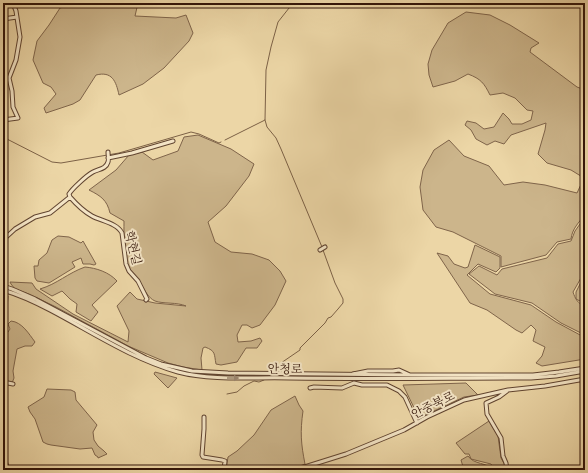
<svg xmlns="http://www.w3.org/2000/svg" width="588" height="473" font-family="Alegreya,'Noto Serif KR',serif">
	<rect width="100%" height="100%" fill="#ecd6a6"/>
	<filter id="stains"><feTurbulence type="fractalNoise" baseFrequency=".005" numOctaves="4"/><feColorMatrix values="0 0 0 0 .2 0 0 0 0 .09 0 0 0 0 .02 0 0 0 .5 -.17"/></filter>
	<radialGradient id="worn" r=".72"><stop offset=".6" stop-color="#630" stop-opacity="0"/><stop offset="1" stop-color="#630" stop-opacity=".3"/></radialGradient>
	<!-- green -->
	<path fill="#ccb58b" stroke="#7f644a" d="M 78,3 L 138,3 L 135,16 L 176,18 L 186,15 L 193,33 L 189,41 L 164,68 L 143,84 L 119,95 C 116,81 112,71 96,75 L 80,100 L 73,104 L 46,113 L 44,108 L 56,94 L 51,87 L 43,83 L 33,60 L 37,41 L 49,25 L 60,8 Z
		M 466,12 L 490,15 L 510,25 L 539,43 L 531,48 L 530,52 L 577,87 L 585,90 L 585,215 C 579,222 572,229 571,239 L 557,242 L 546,255 L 501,267 L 501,256 L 453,232 L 436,227 L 423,210 L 420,187 L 423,170 L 434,150 L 449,140 L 464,156 L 489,166 L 504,185 L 523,182 L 545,185 L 577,193 L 584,178 L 571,170 L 547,163 L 538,154 L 545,130 L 546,123 L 511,135 L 504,144 L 495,141 L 487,145 L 476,139 L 471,130 L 465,125 L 467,121 L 476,123 L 484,129 L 494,127 L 503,113 L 509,119 L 512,124 L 522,124 L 531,120 L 533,111 L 527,110 L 515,98 L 503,93 L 490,95 C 484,83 481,79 468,74 L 455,81 L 433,87 L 429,75 L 428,64 L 432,50 L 448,23 Z
		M 198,135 L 231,149 L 254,164 L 249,176 L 226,206 L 208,222 L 215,242 L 231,252 L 252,254 L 269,260 L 280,271 L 286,281 L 275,305 L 260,325 L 252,328 L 247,325 L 242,325 L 237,335 L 238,342 L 251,341 L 260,338 L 262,341 L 257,348 L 246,348 L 237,362 L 221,365 L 216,364 C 214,354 216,351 205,347 L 203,348 L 201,358 L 202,370 L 183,367 L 168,363 L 128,346 L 56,307 L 29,294 L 15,289 L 11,284 L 10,282 L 32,283 L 36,289 L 73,314 L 128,342 L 129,331 L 117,306 L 130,292 L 137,299 L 155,303 L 186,306 C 177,302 163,304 155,301 C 148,298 145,290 141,284 C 138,279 132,275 129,270 C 123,259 124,234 124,221 L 110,213 C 107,200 101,196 89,190 L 116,170 L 129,155 L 142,152 L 153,160 L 178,151 L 184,137 Z
		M 585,217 L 585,271 L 573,292 C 575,298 578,305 585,305 L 585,335 L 561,323 L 532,303 L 495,294 L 469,274 L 479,266 L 497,275 L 502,269 L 547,258 L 558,244 L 571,241 L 575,231 Z
		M 58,236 L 69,237 L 81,243 L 83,241 L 96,264 L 94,265 L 90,264 L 83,264 L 81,258 L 72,262 L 75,267 L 49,283 L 37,281 L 35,278 L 34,266 L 38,266 L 39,260 L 47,253 L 52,240 Z
		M 475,245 L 500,257 L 500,268 L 496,272 L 478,264 L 467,275 L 490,294 L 531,305 L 556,322 L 582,336 L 585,339 L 585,359 L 542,366 L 536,363 L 542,356 L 545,347 L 533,341 L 536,330 L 531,325 L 522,333 L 516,330 L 487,310 L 470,303 L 437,253 L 448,256 L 454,264 L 465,268 L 468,267 Z
		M 85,267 C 96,268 109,272 117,281 L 92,305 L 98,312 L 91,321 L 76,312 L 77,304 L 70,299 L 62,291 L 52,296 L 40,289 C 57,284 68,273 85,267 Z
		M 585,274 L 585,303 L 584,303 L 576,299 L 576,292 Z
		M 3,294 L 8,296 L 7,308 L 3,309 Z
		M 11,321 C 22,322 29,334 35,342 L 32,346 L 25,346 L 17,349 L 13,371 L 14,378 L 12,383 L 3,380 L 3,335 L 8,332 L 10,329 L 8,324 Z
		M 155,372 L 177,378 L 168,388 L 154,374 Z
		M 466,383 L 478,395 L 464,397 L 419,418 L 403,385 Z
		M 47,389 L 71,390 L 75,392 L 76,400 L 97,425 L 93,432 L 94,440 L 98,446 L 104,451 L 107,454 L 98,458 L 98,457 L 95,455 L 92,448 L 80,449 L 51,445 L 47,444 L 43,442 L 35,419 L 30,412 L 28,407 L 44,397 Z
		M 295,396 L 299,405 L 303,411 C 300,432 301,444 305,464 L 289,470 L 226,470 L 228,457 L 237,451 L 254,435 L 271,410 Z
		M 489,421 L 498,436 L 501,458 L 505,465 L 505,470 L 495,470 L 491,464 L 471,459 L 469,454 L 465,454 L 456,443 Z
		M 3,456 L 7,461 L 11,470 L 3,470 Z
		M 468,456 C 474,465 487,462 493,470 L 464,470 L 461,460 Z"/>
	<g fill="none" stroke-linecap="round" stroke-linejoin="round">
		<!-- stream -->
		<path stroke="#7c6146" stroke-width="1" d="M 265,120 L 267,127 L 276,138 L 281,149 L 322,247
			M 3,137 L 52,162 L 61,163 L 119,153 L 191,132 L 199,134 L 219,143 L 221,142
			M 225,140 L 265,120 L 266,70 L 271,47 L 278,22 L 293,3
			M 274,368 L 279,366 L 281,363 L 300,350 L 300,348 L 325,323 L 328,318 L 331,317 L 338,309 L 343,303 L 343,299 L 335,283 L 323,250
			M 227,394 L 237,392 L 244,386 L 254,381 L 259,382 L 264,380"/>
		<!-- minor casing -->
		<g stroke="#604430" stroke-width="5">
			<path id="minor" d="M 3,19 L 17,17
				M 3,120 L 18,118 L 13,107 L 12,91 L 9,78 L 16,60 L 20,37 L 16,11 L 13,3
				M 108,158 L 132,153 L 173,141
				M 70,197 C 77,205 83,211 92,216 C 101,221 117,223 122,233 L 126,264 L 129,271 L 138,281 L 147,299 L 146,300
				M 3,240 L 15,229 L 35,217 L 50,213 L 70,197 L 69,194 C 72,189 87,175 93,172 C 99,169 106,169 108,162 C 109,159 108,155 108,152
				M 320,250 L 325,247
				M 3,286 L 12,289 L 35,299 L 146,358 L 161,364 L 192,371 L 228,373 L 411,375 L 533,375 L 559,372 L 585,368
				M 3,290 C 20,295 35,302 50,310 C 92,332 132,359 178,372 C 212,381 254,377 289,378 C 370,379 451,378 531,378 L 556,376 L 585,371
				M 353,374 L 368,371 L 393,371 L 399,370 L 410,375
				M 3,382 L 13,384
				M 310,388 L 314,387 L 342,388 L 354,383 L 362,385 L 387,385 L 399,391 L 405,397 L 417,423
				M 3,408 C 4,414 6,421 3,427
				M 204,417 L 204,429 L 202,455 L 203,457 L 222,460 L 225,461 L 224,470
				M 295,470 L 346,454 L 404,430 L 427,417 L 464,400 L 508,390 L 545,386 L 585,379
				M 507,470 L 506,463 L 503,456 L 501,438 L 487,414 L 486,403 L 499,397 L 507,391"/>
		</g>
		<!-- minor -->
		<use href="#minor" stroke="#f3e4c5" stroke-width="3"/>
	</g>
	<!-- one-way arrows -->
	<defs><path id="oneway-solid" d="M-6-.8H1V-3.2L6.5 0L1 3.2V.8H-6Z"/></defs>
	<use fill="#9c8670" href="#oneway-solid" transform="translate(233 378)"/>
	<g text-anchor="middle" stroke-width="4" stroke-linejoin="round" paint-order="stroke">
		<!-- street labels -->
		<g font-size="12" fill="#321408" stroke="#f3e4c5">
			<text transform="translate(133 248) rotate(76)" y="4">학현길</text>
			<text transform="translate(285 369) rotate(1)" y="4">안청로</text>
			<text transform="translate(433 405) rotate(-26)" y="4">안중북로</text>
		</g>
	</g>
	<!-- margin -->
	<rect width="588" height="473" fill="none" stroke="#ecd6a6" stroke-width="16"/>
	<rect x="4" y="4" width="580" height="465" fill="none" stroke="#321408" stroke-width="2"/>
	<rect x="8" y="8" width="572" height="457" fill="none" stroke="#321408"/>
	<rect width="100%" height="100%" filter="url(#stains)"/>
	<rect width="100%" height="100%" fill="url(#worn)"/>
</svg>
